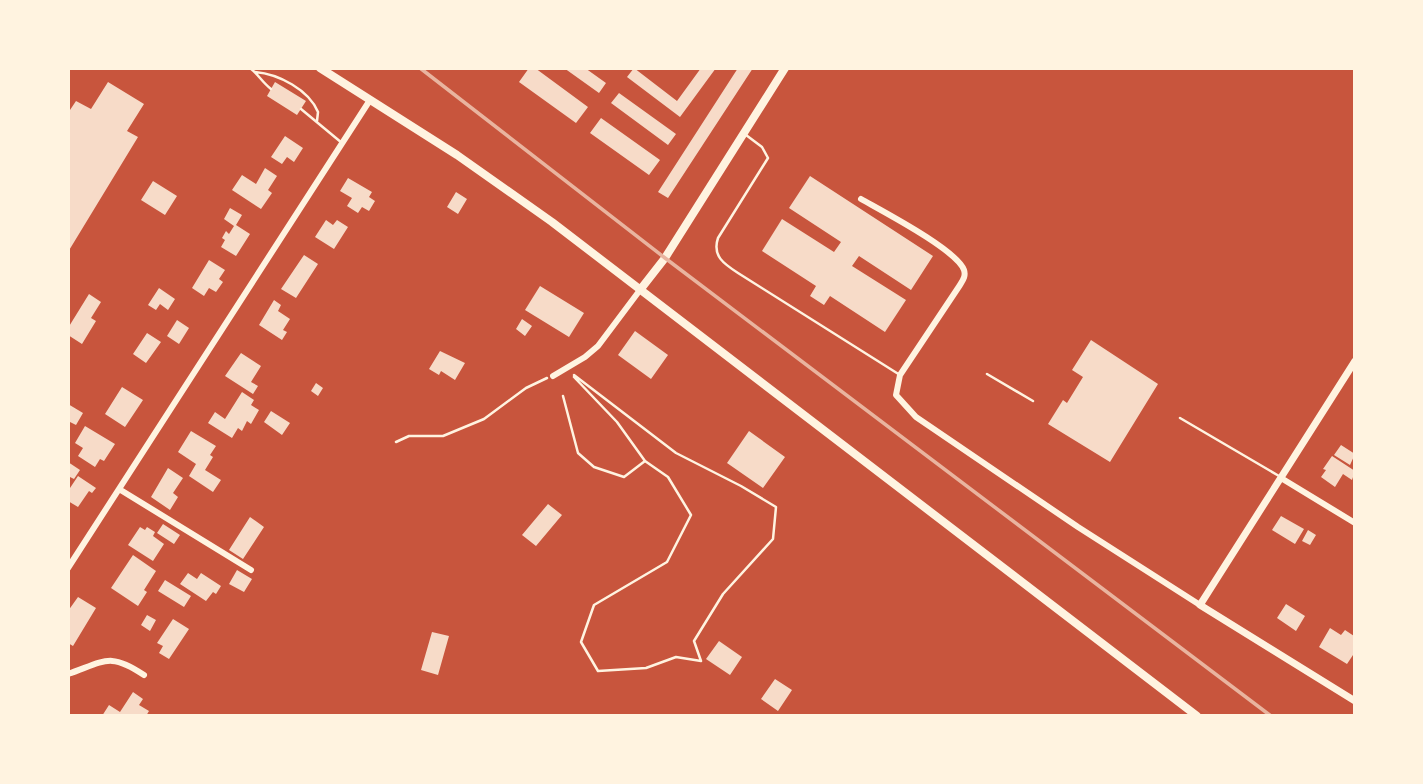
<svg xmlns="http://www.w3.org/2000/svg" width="1423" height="784" font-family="Quicksand,sans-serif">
	<rect width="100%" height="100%" fill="#c8553d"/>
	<!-- building -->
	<path fill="#f7dbc8" d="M 529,68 L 535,68 L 588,107 L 576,123 L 519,82 Z
		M 564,68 L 585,68 L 606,83 L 599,93 Z
		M 634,68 L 677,101 L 701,68 L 716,68 L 680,117 L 627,77 Z
		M 738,68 L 753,68 L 668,198 L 658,192 Z
		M 108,82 L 144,104 L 127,131 L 138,137 L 68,252 L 68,113 L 76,101 L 91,109 Z
		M 275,82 L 306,101 L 297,115 L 267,96 Z
		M 619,93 L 676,134 L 668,145 L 611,103 Z
		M 601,118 L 660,160 L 649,175 L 590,133 Z
		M 285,136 L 303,148 L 294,162 L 287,157 L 282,164 L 271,157 Z
		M 265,168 L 277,176 L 268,190 L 272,193 L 261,209 L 232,190 L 242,175 L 256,184 Z
		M 810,176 L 933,256 L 911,290 L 859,256 L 852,266 L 906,300 L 885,332 L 830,296 L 824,305 L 810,296 L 816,286 L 762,251 L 782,219 L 834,252 L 841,242 L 789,208 Z
		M 348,178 L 372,192 L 369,197 L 375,201 L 369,211 L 362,207 L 358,213 L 347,206 L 352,198 L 340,191 Z
		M 153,181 L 177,196 L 165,215 L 141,200 Z
		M 456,192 L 467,199 L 458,214 L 447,207 Z
		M 230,208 L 242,215 L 236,225 L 250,234 L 236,256 L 221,247 L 225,240 L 222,238 L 226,231 L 229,234 L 234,226 L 224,219 Z
		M 326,220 L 333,225 L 337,220 L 348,227 L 334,249 L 315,237 Z
		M 304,255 L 318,264 L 296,298 L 281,289 Z
		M 209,260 L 225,270 L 219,279 L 223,282 L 216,292 L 209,288 L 204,296 L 192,288 Z
		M 540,286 L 584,313 L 569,337 L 525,310 Z
		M 159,288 L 175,299 L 168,310 L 160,304 L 156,310 L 148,305 Z
		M 89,294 L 101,302 L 91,318 L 96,321 L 82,344 L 68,335 L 68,328 Z
		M 274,300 L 281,305 L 278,311 L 290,319 L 283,330 L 287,332 L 282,340 L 259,325 Z
		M 522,319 L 532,326 L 525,336 L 516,329 Z
		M 177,320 L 189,328 L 179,344 L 167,336 Z
		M 635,331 L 668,355 L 651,379 L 618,355 Z
		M 147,333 L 161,342 L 146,363 L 133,354 Z
		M 1091,340 L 1158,384 L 1110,462 L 1048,424 L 1063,400 L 1067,403 L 1083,377 L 1072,370 Z
		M 440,351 L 465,363 L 455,380 L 441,371 L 439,375 L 429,369 Z
		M 241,353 L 261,366 L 251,382 L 258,386 L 253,394 L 225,376 Z
		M 316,383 L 323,388 L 318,396 L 311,391 Z
		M 122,387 L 143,400 L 125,427 L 105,414 Z
		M 242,392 L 254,400 L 251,405 L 259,410 L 251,424 L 247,421 L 242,431 L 238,428 L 232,438 L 208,423 L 215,412 L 225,419 Z
		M 68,404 L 83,413 L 76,425 L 68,421 Z
		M 271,411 L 290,423 L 282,435 L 264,422 Z
		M 85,426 L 115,444 L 104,461 L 100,459 L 95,467 L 78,456 L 83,448 L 75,443 Z
		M 191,431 L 216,446 L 210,455 L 213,457 L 205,470 L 221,480 L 213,492 L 189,476 L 196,464 L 178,452 Z
		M 749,431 L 785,457 L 763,488 L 727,463 Z
		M 1341,445 L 1355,454 L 1350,465 L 1334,455 Z
		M 1332,456 L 1355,471 L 1352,480 L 1343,474 L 1335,487 L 1321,477 L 1326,470 L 1323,469 Z
		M 68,462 L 80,470 L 74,479 L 68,476 Z
		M 168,468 L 183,478 L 173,493 L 178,497 L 170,510 L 151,497 Z
		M 78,476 L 96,488 L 92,493 L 89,491 L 78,507 L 68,501 L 68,491 Z
		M 548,504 L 562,515 L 536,546 L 522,535 Z
		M 1281,516 L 1304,529 L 1295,544 L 1272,530 Z
		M 250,517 L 264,527 L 243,559 L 229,550 Z
		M 163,524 L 180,535 L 174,544 L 157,533 Z
		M 140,527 L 145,530 L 147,527 L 155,532 L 153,536 L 164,544 L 153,561 L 128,545 Z
		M 1308,530 L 1316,535 L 1310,545 L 1302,541 Z
		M 133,555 L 156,571 L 144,590 L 147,592 L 138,606 L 111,588 Z
		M 237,570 L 252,579 L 244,592 L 229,584 Z
		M 188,573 L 197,579 L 201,573 L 221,586 L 216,594 L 213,592 L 206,601 L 180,584 Z
		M 165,580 L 191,596 L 184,607 L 158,591 Z
		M 78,597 L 96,608 L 73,646 L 68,643 L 68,611 Z
		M 1286,604 L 1305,616 L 1296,631 L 1277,618 Z
		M 147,615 L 156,620 L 150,631 L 141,625 Z
		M 173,619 L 189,629 L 169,659 L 159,653 L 163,646 L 157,643 Z
		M 1330,628 L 1341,635 L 1345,630 L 1354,636 L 1355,652 L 1347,664 L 1319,647 Z
		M 432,632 L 449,636 L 438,675 L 421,670 Z
		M 719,641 L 742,657 L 730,675 L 706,659 Z
		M 775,679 L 792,690 L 778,711 L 761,699 Z
		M 133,692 L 143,699 L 139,705 L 149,711 L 146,716 L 102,716 L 109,705 L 120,712 Z"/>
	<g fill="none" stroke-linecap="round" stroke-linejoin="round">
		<!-- path -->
		<path stroke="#fff3e0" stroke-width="2.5" d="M 574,375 L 676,453 L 741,486 L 776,507 L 773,539 L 723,594 L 694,641 L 701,661 L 676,657 L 646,668 L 598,671 L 581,642 L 594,605 L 667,562 L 691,515 L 668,477 L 645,461
			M 563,396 L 578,453 L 594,467 L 624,477 L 645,461 L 617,422 L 574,377
			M 396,442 L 409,436 L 443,436 L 484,419 L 526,388 L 547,378"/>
		<!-- service -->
		<path stroke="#fff3e0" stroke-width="2.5" d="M 250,68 C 258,74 262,82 271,89
			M 255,72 C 279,74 309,90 318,112 L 317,121
			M 301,109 L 342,143
			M 746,135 L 762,147 L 768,158 L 718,238 C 712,256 724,264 738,273 L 900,375
			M 987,374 L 1033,401
			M 1180,418 L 1279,476"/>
		<!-- minor -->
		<path stroke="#fff3e0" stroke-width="6" d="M 861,199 C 882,211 957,250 964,270 C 966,276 963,280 960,285 L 900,375 L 896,395 L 916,417 L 1078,527 L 1200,605
			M 553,376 L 585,357 L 598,346 L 640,290
			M 1281,478 L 1355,523
			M 119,489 L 251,570
			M 68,568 L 370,100
			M 68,674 C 105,661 110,652 144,675"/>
		<!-- tertiary -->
		<path stroke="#fff3e0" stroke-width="7" d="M 1355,361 L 1200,605 L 1355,701"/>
		<!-- secondary -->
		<path stroke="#fff3e0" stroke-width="8" d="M 320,68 L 457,155 L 552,222 L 1197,716
			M 640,290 L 665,258 L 785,68"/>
		<!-- rail -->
		<path stroke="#e9b49f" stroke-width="3.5" d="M 420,68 L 665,258 L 1271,716"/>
	</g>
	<!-- border -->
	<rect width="1423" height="784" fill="none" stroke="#fff3e0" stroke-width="140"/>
</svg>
